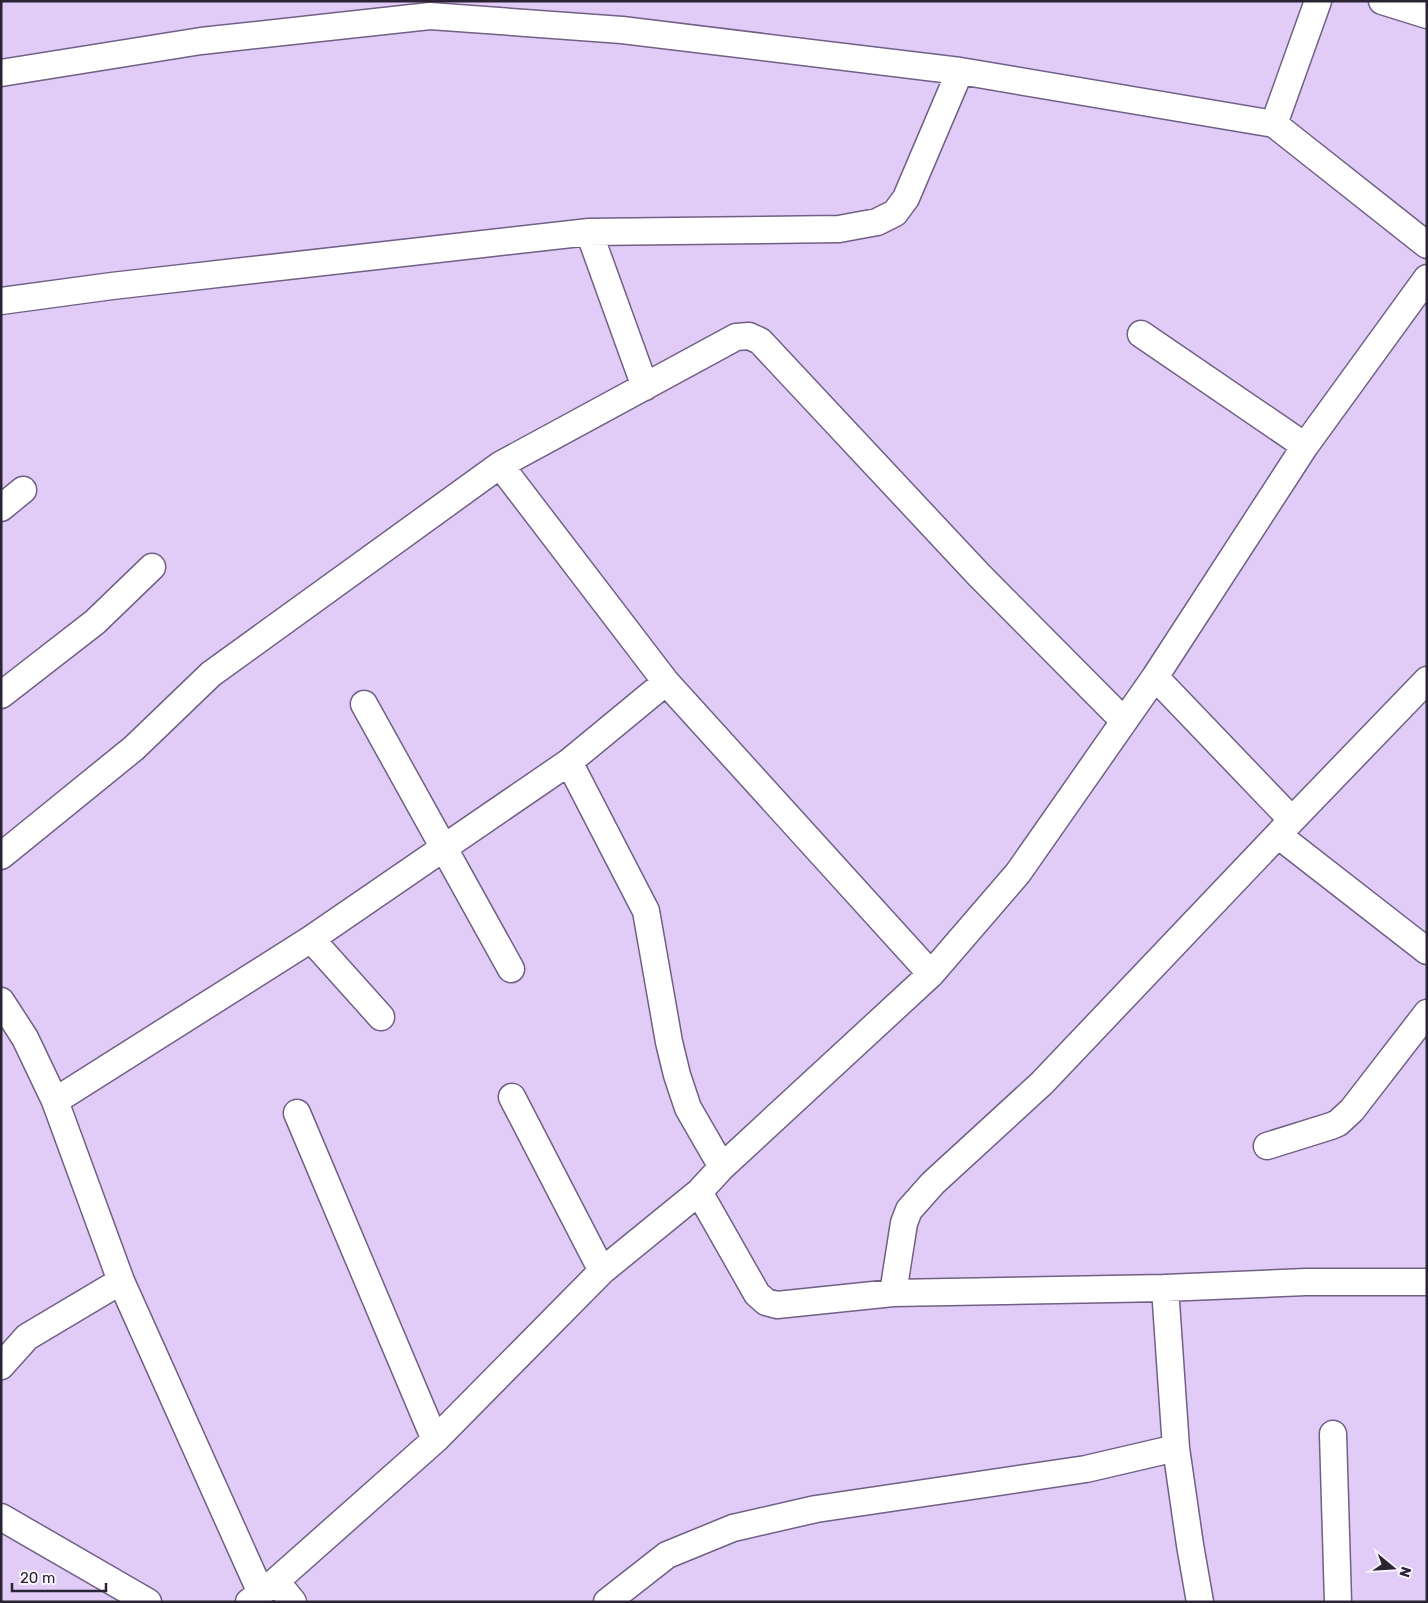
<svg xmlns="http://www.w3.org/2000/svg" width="1428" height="1603" font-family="Rubik,sans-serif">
	<rect width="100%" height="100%" fill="#e0ccf7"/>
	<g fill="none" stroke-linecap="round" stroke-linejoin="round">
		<!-- minor casing -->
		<g stroke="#715f85" stroke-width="29">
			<path id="minor" d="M 1382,1 L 1427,15
				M 1,73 L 201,41 L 430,16 L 622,30 L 960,71 L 1274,124 L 1427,245
				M 1274,124 L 1318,1
				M 589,232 L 645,387
				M 1,301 L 112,286 L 589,232 L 839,229 L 877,222 L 895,213 L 906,198 L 960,71
				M 1141,334 L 1305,446
				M 500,465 L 666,682 L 931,974
				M 1,508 L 23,490
				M 1155,677 L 1292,820
				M 1,695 L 95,622 L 152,567
				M 364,704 L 511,969
				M 569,762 L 646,911 L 669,1042 L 677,1075 L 688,1108 L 722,1167
				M 1278,835 L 1427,951
				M 1,856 L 134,748 L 211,674 L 500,465 L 736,337 L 749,336 L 760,341 L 979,575 L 1124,721
				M 311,939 L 381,1017
				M 1,1001 L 25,1038 L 55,1101 L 121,1281 L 261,1593
				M 512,1097 L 602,1271
				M 55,1101 L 311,939 L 445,847 L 569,762 L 666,682
				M 297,1113 L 435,1440
				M 1267,1146 L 1331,1126 L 1338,1123 L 1352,1110 L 1427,1013
				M 699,1192 L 757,1294 L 766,1302 L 777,1305 L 893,1293 L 1165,1288 L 1306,1282 L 1427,1282
				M 1165,1288 L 1176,1448 L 1190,1545 L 1200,1602
				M 893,1293 L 904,1223 L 909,1210 L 933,1183 L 1042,1083 L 1292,820 L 1427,680
				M 1,1366 L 27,1337 L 121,1281
				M 1333,1434 L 1338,1602
				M 1,1517 L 148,1602
				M 276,1581 L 293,1602
				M 249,1602 L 276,1581 L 435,1440 L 602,1271 L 699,1192 L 722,1167 L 931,974 L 1018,873 L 1155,677 L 1305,446 L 1427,278
				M 607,1602 L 667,1555 L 733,1528 L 816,1509 L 1086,1469 L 1176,1448"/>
		</g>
		<!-- minor -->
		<use href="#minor" stroke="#fff" stroke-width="26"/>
	</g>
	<!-- border -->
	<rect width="1428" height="1603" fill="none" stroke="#2a2333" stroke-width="5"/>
	<!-- north arrow -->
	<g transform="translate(1393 1568) rotate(108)" stroke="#f9f5fe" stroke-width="4" paint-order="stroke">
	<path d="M0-4L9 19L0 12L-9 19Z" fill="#2a2333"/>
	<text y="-8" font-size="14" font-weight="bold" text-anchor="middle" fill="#2a2333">N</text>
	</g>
	<!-- scale -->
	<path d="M12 1583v8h94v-8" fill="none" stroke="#2a2333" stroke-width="2.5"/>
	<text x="20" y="1583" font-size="15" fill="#2a2333" stroke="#f9f5fe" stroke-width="4" paint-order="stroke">20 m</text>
</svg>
